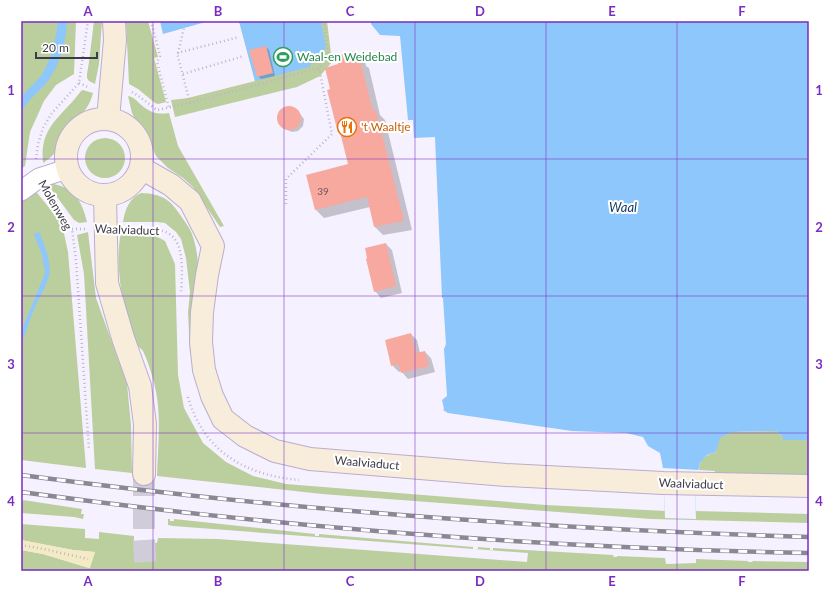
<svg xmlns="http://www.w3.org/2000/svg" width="830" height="592" font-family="Lato,sans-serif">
	<rect width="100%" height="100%" fill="#f6f1ff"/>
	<!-- green -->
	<path fill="#bbce9d" d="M 21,21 L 76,21 L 74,74 L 56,85 L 44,101 L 30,132 L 25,166 L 21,169 Z
		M 94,21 L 102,21 L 99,64 L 95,84 L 89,81 L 87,78 L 87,74 L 89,62 Z
		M 126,21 L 148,21 L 158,57 L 154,58 L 166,102 L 158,104 L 155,103 L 138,89 L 129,84 Z
		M 239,21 L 327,21 L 332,62 L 320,76 L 297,87 L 175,117 L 171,100 L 188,98 L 255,81 Z
		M 83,90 L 93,93 C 87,115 77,115 66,131 C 62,136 61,142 58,148 C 55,154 49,159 43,163 C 39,126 62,117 81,91 Z
		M 128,96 C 133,97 135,99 139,103 C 149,112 156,115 169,113 L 178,146 L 224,226 L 220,227 L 193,187 L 183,178 L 168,168 L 156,156 L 145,132 L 136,121 L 132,113 Z
		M85 158a20 20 0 1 1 40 0a20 20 0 1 1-40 0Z
		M 48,183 C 73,186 82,200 87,222 L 79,223 L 74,220 L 49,186 Z
		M 34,189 L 62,224 L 68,252 L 86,468 L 21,460 L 21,202 L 22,199 Z
		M 141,193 C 162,194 170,199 181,216 C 185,222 190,228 192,234 C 205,269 195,317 192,353 L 190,354 L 188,312 L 190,292 L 186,258 L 181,239 L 176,232 L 165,223 L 157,222 L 123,222 C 125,210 129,198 141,193 Z
		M 88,232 L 96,298 L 127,384 L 131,425 L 132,473 L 95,469 L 84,274 L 77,235 Z
		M 121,232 L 156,236 L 165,241 L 175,264 L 178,375 L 184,408 L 203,443 L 226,462 L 253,476 L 286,484 L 546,505 L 666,511 L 665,517 L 695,518 L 695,511 L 809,514 L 809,523 L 651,519 L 322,494 L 157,476 C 158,446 162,412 154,383 C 151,372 148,361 143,351 C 141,348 139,348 137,344 C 123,311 114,268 121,232 Z
		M 776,431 L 783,437 L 783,440 L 809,440 L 809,481 L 714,475 L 715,471 L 699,470 C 699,459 706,455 716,452 L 719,438 L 732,432 Z
		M 23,500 L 82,509 L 81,514 L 84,514 L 83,519 L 74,517 L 21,513 L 21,502 L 23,502 Z
		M 168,519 L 170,519 L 170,521 L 174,521 L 174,519 L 315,534 L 315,536 L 319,536 L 319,534 L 473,547 L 473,549 L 478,549 L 478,547 L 490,548 L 490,550 L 493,550 L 493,548 L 613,555 L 614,557 L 617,557 L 617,556 L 665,558 L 666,564 L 696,563 L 696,559 L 748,561 L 748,562 L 752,562 L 753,561 L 809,562 L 809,571 L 21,571 L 21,550 L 43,554 L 89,568 L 95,552 L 73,550 L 21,540 L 21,524 L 85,529 L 85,538 L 99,539 L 99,532 L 134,536 L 134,541 L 157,543 L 158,538 L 218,539 L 527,562 L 528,553 L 173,526 L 168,525 Z"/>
	<!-- sand -->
	<path fill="#f4eac5" d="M 21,540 L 73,550 L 95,552 L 90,568 L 43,554 L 21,550 Z"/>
	<!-- water -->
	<path fill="#8ec7fb" d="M 58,21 L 67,21 C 66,41 60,66 47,82 C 38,93 27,100 21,113 L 21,97 C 27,90 35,83 41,76 C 51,61 56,39 58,21 Z
		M 160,21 L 209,21 L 163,34 Z
		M 239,21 L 321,21 L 326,48 L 309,67 L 255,81 Z
		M 371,21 L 809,21 L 809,440 L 783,440 L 783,437 L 776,431 L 732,432 L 720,438 L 716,452 L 707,455 L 700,463 L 695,484 L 696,519 L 665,518 L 663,468 L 660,453 L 648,446 L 643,437 L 626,433 L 572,431 L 448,413 L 443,410 L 444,409 L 442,400 L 447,396 L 444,349 L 446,344 L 443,298 L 442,298 L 435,137 L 414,138 L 413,120 L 408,120 L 400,36 L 380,35 L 371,24 Z
		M 39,232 C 44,244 52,262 49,276 C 46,288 38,299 34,310 C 29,321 27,332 21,342 L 21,332 L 45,273 L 42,255 L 34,234 Z"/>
	<!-- pier -->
	<path fill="#f6f1ff" d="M 663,468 L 699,470 L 695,484 L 696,519 L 665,518 Z"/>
	<!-- shadow -->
	<path fill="#0003" d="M 266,47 L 269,50 L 275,76 L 261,79 L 258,76 Z
		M 356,53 L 365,61 L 366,66 L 369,68 L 380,115 L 385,120 L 412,230 L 383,235 L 375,227 L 370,207 L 324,218 L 316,210 L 349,165 L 340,131 L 337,128 L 331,90 L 339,65 Z
		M 291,107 L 297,110 L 304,119 L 303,126 L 298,131 L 292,132 L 285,129 L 279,120 L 280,113 L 284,108 Z
		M 386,244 L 392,250 L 402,293 L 381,298 L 375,291 Z
		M 411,334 L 417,340 L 420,353 L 425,352 L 431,358 L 435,372 L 408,379 L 401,371 L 399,372 L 392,365 Z"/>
	<!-- building -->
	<path fill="#f8a99f" d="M 266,46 L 273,73 L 257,77 L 249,50 Z
		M 356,51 L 359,59 L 360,59 L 373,111 L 376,110 L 404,221 L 374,227 L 367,197 L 315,210 L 306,175 L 348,164 L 339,128 L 337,129 L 327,90 L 330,89 L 325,68 L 338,64 L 336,56 Z
		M277 118a12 12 0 1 1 24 0a12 12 0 1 1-24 0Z
		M 386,243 L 396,286 L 374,292 L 366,259 L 367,258 L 365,248 Z
		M 411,333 L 416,353 L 425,351 L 429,366 L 401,373 L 398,364 L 391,366 L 385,340 Z"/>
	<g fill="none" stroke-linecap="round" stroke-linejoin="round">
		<!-- secondary-tunnel -->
		<path stroke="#d1ccda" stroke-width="22" stroke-dasharray="22 11" stroke-linecap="butt" d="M 144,474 L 144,540 L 146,571"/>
		<!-- street casing -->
		<g stroke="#baadcf" stroke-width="21">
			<path id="street" d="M 21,191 L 39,178 L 67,169"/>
		</g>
		<!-- secondary casing -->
		<g stroke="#baadcf" stroke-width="24">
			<path id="secondary" d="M66 157a38 38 0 1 1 76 0a38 38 0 1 1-76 0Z
				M 108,119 L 115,40 L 114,21
				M 141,168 L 171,185 L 190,201 L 213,246 L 207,275 L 202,312 L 201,342 L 204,370 L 212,396 L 223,419 L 245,436 L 275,451 L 310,459 L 506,475 L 663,483 L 809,486
				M 105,196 L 107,283 L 123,338 L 140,386 L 145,424 L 144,474"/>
		</g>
		<!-- path -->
		<path stroke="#bcb7c5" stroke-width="2.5" stroke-dasharray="1 3" stroke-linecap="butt" d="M 151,21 L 160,56 L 157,62 L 169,108
			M 178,53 L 184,28
			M 183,74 L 244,56
			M 79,83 L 90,88
			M 132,92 L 140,97 L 157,110 L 190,103 L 319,68 L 328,54 L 324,21
			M 190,103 L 177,53 L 239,37
			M 36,159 L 38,144 L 43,128 L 52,113 L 79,83 L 88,21
			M 48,195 L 72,229 L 76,260 L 89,450
			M 286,204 L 286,179 L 332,134 L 319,68
			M 72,229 L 85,229
			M 126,229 C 137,229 147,228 158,230 C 187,233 182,272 181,293
			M 188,397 C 204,452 245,475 299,480
			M 21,545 L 44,549 L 88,559"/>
		<!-- street -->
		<use href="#street" stroke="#fff" stroke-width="19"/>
		<!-- secondary -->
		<use href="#secondary" stroke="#f7edda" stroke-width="22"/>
		<!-- rail casing -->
		<g stroke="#8c8795" stroke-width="4.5">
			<path id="rail" d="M 21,475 C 283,510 545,529 809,537
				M 21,492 C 282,528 546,548 809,553"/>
		</g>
		<!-- rail -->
		<use href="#rail" stroke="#fff" stroke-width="3" stroke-dasharray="9" stroke-linecap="butt"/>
	</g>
	<!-- grid -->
	<path fill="none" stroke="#7b2cbf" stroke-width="1" stroke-opacity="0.55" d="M 153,21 L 153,571M 284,21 L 284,571M 415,21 L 415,571M 546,21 L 546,571M 677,21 L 677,571M 21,159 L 809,159M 21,296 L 809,296M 21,433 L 809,433"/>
	<!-- icons -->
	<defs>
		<g id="stadium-ring" transform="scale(1)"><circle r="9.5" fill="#fff" stroke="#2e9e5b" stroke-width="1.5"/><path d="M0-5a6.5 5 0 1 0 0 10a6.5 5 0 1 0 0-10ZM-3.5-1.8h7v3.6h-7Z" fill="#2e9e5b"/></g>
		<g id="restaurant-ring" transform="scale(1)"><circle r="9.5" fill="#fff" stroke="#e8710a" stroke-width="1.5"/><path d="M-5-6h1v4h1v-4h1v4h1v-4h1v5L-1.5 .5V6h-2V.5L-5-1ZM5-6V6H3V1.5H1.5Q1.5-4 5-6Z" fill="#e8710a"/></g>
	</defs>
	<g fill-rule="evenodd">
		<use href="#stadium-ring" x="283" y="57"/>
		<use href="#restaurant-ring" x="347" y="127"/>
	</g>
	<g text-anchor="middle" stroke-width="4" stroke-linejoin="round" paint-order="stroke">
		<!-- number labels -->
		<g font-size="10" fill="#6d565e">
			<text x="323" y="195">39</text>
		</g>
		<!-- leisure labels -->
		<g font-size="12" fill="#27864d" stroke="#fff" text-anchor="start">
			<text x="297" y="61">Waal-en Weidebad</text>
		</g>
		<!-- food labels -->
		<g font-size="12" fill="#c56008" stroke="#fff" text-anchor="start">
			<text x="361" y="131">'t Waaltje</text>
		</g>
		<!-- street labels -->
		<g font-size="12" fill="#3f3a48" stroke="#fff">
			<text transform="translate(55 205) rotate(60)" y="4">Molenweg</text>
			<text transform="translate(127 230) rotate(2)" y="4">Waalviaduct</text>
			<text transform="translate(367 463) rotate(5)" y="4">Waalviaduct</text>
			<text transform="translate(691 484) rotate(2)" y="4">Waalviaduct</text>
		</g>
		<!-- water labels -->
		<g font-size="13" font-style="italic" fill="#113b5d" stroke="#fff">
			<text x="623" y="212">Waal</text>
		</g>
	</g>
	<!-- border -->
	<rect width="830" height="592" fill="none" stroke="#ffffff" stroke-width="44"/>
	<!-- scale -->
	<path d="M36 52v6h61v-6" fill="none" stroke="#3f3a48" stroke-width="2"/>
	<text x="42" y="52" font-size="12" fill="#3f3a48" stroke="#ffffff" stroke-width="3" paint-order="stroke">20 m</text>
	<rect x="22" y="22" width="786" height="548" fill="none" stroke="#7b2cbf" stroke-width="1.5"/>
	<g font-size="13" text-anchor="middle" font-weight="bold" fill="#7b2cbf">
		<text x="88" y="16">A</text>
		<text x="218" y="16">B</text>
		<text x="350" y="16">C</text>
		<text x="480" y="16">D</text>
		<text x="612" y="16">E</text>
		<text x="742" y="16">F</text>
		<text x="11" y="95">1</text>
		<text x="819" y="95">1</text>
		<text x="11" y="232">2</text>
		<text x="819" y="232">2</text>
		<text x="11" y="369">3</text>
		<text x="819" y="369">3</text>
		<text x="11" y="506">4</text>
		<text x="819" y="506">4</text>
		<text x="88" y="586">A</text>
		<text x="218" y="586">B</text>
		<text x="350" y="586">C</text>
		<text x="480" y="586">D</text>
		<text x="612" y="586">E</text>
		<text x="742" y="586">F</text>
	</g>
</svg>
